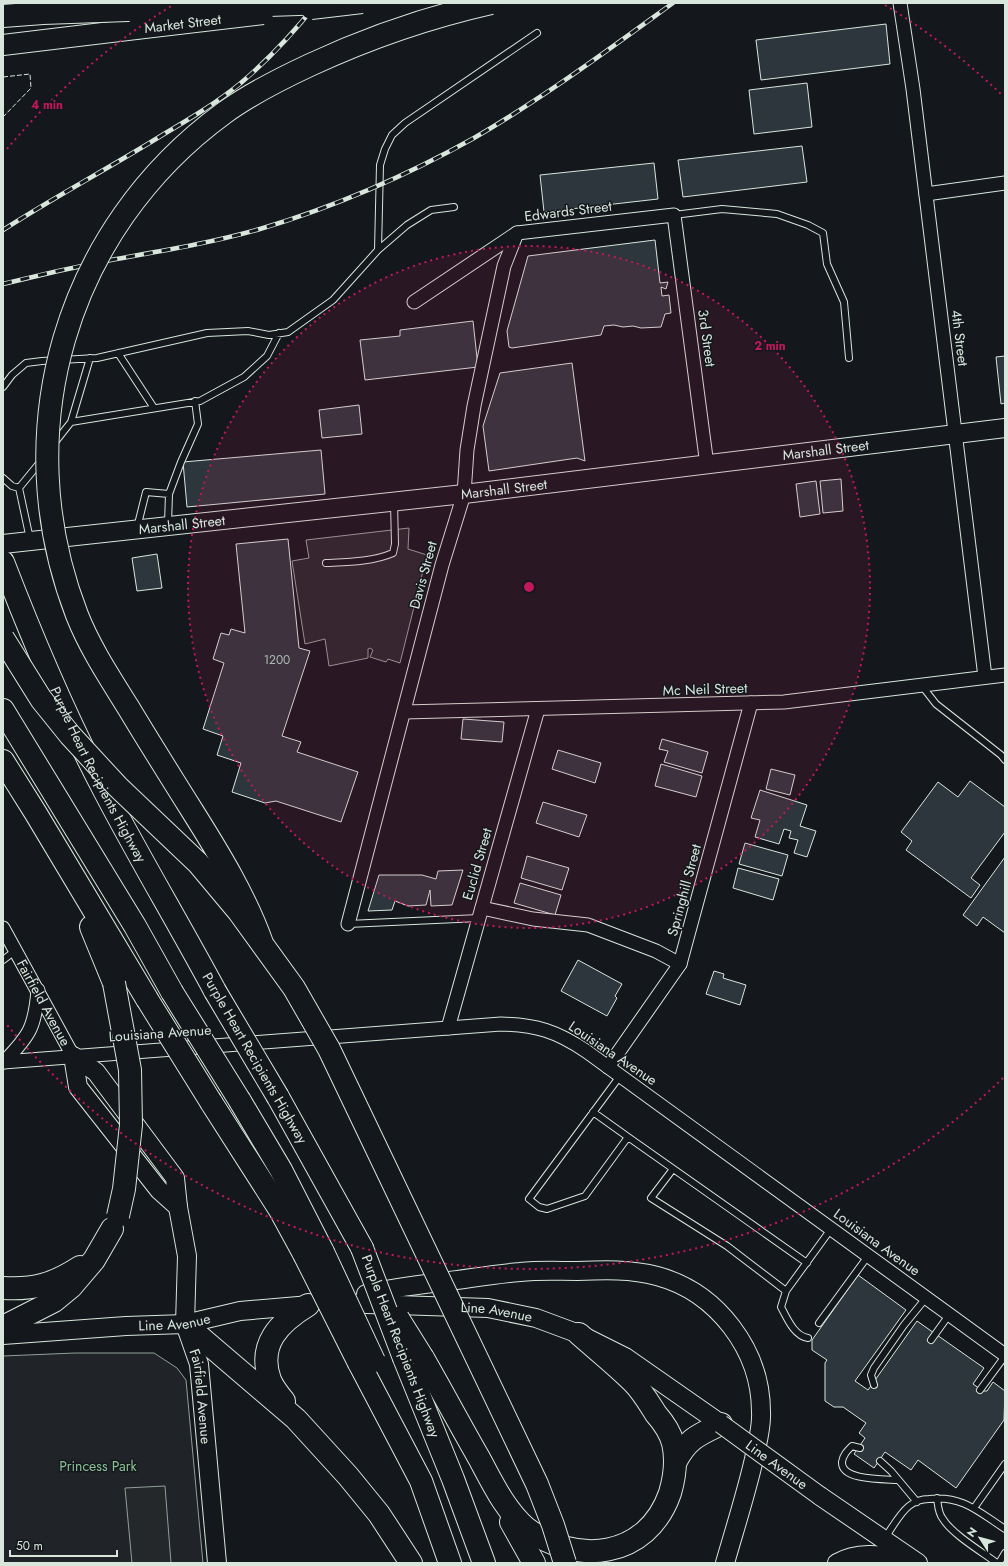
<svg xmlns="http://www.w3.org/2000/svg" width="1008" height="1566" font-family="Jost,sans-serif">
	<rect width="100%" height="100%" fill="#14181c"/>
	<!-- green -->
	<path fill="#202428" stroke="#939e99" d="M 75,1353 L 154,1353 L 177,1368 L 186,1380 L 203,1563 L 3,1563 L 3,1356 Z"/>
	<!-- parking -->
	<path fill="#24282b" stroke="#939e99" d="M 409,528 L 408,549 L 427,555 L 400,663 L 388,659 L 386,662 L 370,657 L 373,650 L 370,648 L 368,649 L 368,658 L 329,666 L 325,639 L 305,644 L 292,561 L 309,558 L 306,540 Z
		M 165,1486 L 171,1563 L 132,1563 L 125,1488 Z"/>
	<!-- building -->
	<path fill="#2c363c" stroke="#d8e6dc" d="M 886,24 L 890,64 L 761,80 L 756,40 Z
		M 807,83 L 812,127 L 754,134 L 749,90 Z
		M 802,146 L 807,182 L 683,197 L 678,160 Z
		M 654,163 L 658,199 L 544,212 L 540,175 Z
		M 655,240 L 660,283 L 668,282 L 666,289 L 661,287 L 662,296 L 669,295 L 671,313 L 665,314 L 661,327 L 641,328 L 633,326 L 623,327 L 614,325 L 604,326 L 601,335 L 512,348 L 509,347 L 507,331 L 528,256 Z
		M 473,321 L 478,367 L 365,380 L 360,340 L 400,336 L 400,330 Z
		M 1005,356 L 1005,403 L 1001,404 L 996,357 Z
		M 572,363 L 585,461 L 577,458 L 489,471 L 483,426 L 500,373 Z
		M 359,405 L 362,434 L 322,438 L 319,410 Z
		M 321,450 L 325,494 L 187,507 L 183,462 Z
		M 841,479 L 843,511 L 823,513 L 820,481 Z
		M 816,481 L 820,514 L 800,517 L 796,484 Z
		M 288,539 L 299,648 L 310,651 L 282,736 L 301,742 L 297,752 L 358,772 L 341,822 L 276,801 L 265,803 L 232,792 L 241,763 L 217,755 L 223,736 L 203,729 L 224,663 L 213,659 L 221,633 L 229,635 L 231,629 L 245,633 L 236,544 Z
		M 157,554 L 162,588 L 137,591 L 132,558 Z
		M 463,719 L 504,722 L 502,742 L 461,739 Z
		M 662,739 L 708,752 L 702,773 L 664,762 L 668,751 L 659,749 Z
		M 558,750 L 601,763 L 595,783 L 552,769 Z
		M 661,764 L 702,776 L 696,797 L 655,786 Z
		M 771,769 L 795,775 L 790,795 L 766,789 Z
		M 970,781 L 1005,807 L 1005,832 L 971,878 L 980,885 L 971,898 L 906,850 L 912,841 L 901,832 L 938,782 L 958,797 Z
		M 760,790 L 807,805 L 800,826 L 816,831 L 807,857 L 794,853 L 798,840 L 789,838 L 791,831 L 784,829 L 779,844 L 755,837 L 760,820 L 751,818 Z
		M 543,802 L 587,815 L 579,837 L 536,823 Z
		M 745,843 L 788,855 L 782,876 L 739,864 Z
		M 527,856 L 569,868 L 562,890 L 521,878 Z
		M 1005,857 L 1005,933 L 983,917 L 977,926 L 963,915 Z
		M 738,868 L 779,879 L 773,900 L 733,888 Z
		M 463,870 L 452,905 L 431,906 L 430,890 L 426,905 L 408,906 L 395,901 L 392,910 L 368,911 L 379,875 L 422,875 L 436,879 L 438,871 Z
		M 520,883 L 561,895 L 555,915 L 514,903 Z
		M 578,960 L 622,984 L 615,996 L 617,998 L 607,1016 L 561,991 Z
		M 714,971 L 724,974 L 723,978 L 746,985 L 740,1005 L 706,994 Z
		M 858,1275 L 906,1310 L 855,1381 L 868,1390 L 917,1321 L 984,1368 L 973,1384 L 983,1391 L 987,1391 L 993,1382 L 1005,1391 L 1004,1420 L 956,1488 L 918,1460 L 911,1470 L 885,1452 L 874,1468 L 854,1454 L 865,1438 L 859,1433 L 866,1423 L 843,1407 L 834,1407 L 825,1401 L 825,1363 L 827,1360 L 812,1350 L 812,1340 Z"/>
	<g fill="none" stroke-linecap="round" stroke-linejoin="round">
		<!-- lane casing -->
		<g stroke="#d8e6dc" stroke-width="8">
			<path id="lane" d="M 674,215 L 722,209 L 777,214 L 808,225 L 823,233 L 827,264 L 844,302 L 849,358
				M 378,250 L 380,165 L 385,149 L 392,135 L 405,123 L 537,33
				M 118,353 L 154,408
				M 3,387 L 12,375 L 26,363 L 42,361 L 97,358 L 207,333 L 248,331 L 269,335 L 288,332 L 333,300 L 378,250 L 407,225 L 431,210 L 454,207
				M 71,422 L 90,358
				M 56,441 L 71,422 L 200,401 L 244,377 L 267,356 L 279,333
				M 3,478 L 12,486 L 19,488 L 41,461
				M 19,488 L 30,539
				M 169,494 L 181,462 L 198,424 L 195,401
				M 137,528 L 146,492 L 169,494 L 168,524
				M 326,563 C 348,562 372,562 393,553 L 395,544 L 394,503
				M 922,686 L 936,704 L 1001,755 L 1005,760
				M 348,924 L 479,918
				M 3,960 L 15,951
				M 620,1076 L 529,1199 L 539,1207 L 547,1209 L 585,1196 L 628,1137 L 807,1263
				M 593,1112 L 628,1137
				M 673,1169 L 651,1198 L 727,1246 L 786,1291 L 831,1229
				M 786,1291 L 781,1307 C 787,1318 794,1336 808,1338
				M 819,1323 L 868,1256
				M 931,1340 L 949,1315
				M 874,1385 L 871,1375 L 874,1368 L 904,1325 L 926,1298
				M 980,1390 L 1005,1356
				M 860,1448 L 852,1446 C 847,1451 843,1455 842,1462 C 841,1481 885,1479 898,1480
				M 880,1461 L 891,1471 L 917,1502
				M 937,1498 C 938,1505 938,1513 943,1519 C 952,1534 982,1552 997,1563
				M 974,1508 L 1005,1464
				M 885,1538 C 892,1528 899,1514 909,1506 C 915,1501 923,1499 929,1499 C 962,1495 979,1512 1005,1529
				M 999,1563 L 1005,1553"/>
		</g>
		<!-- street casing -->
		<g stroke="#d8e6dc" stroke-width="15">
			<g id="street">
				<path d="M 900,3 L 913,89 L 985,677"/>
				<path d="M 926,194 L 1005,183"/>
				<path d="M 414,302 L 517,233 L 674,215 L 707,465"/>
				<path d="M 404,712 L 784,702 L 1005,675"/>
				<path d="M 482,908 L 533,919 L 588,925 L 656,951 L 680,964"/>
				<path d="M 348,924 L 442,565 L 464,494 L 467,450 L 474,406 L 504,266 L 517,233"/>
				<path id="s1" d="M 3,928 L 73,1056"/>
				<path d="M 448,1028 L 538,709"/>
				<path d="M 3,1062 L 501,1024 C 537,1025 556,1031 586,1051 L 1005,1355"/>
				<path d="M 4,1062 C 30,1035 35,1027 38,990"/>
				<path d="M 608,1067 L 680,964 L 751,703"/>
			</g>
		</g>
		<!-- secondary casing -->
		<g stroke="#d8e6dc" stroke-width="20">
			<g id="secondary">
				<path id="s2" d="M 3,544 L 464,494 L 1005,428"/>
				<path id="s3" d="M 73,1056 L 96,1072 L 175,1178 L 178,1207 L 187,1256 L 185,1324 L 199,1364 L 217,1563"/>
				<path d="M 73,1056 L 78,1087 L 159,1190 L 178,1207"/>
				<path d="M 366,1294 C 390,1288 416,1285 441,1282 C 467,1279 494,1274 520,1272 C 539,1270 558,1271 577,1271 C 604,1270 631,1269 657,1276 C 717,1292 761,1350 761,1412 C 762,1428 757,1443 754,1459 C 746,1494 735,1528 725,1563"/>
				<path id="s4" d="M 336,1303 L 488,1308 L 536,1318 L 579,1334 L 625,1357 L 721,1424"/>
				<path id="s5" d="M 3,1335 L 126,1326 L 185,1324 L 240,1311 L 310,1305"/>
				<path d="M 820,1496 L 918,1563"/>
				<path d="M 837,1563 C 860,1550 886,1556 910,1559"/>
			</g>
		</g>
		<!-- primary casing -->
		<g stroke="#d8e6dc" stroke-width="22">
			<path id="primary" d="M 3,45 L 136,29"/>
		</g>
		<!-- highway casing -->
		<g stroke="#d8e6dc" stroke-width="24">
			<g id="highway">
				<path id="s6" d="M 3,562 C 33,640 66,718 105,792 C 140,859 179,924 215,991"/>
				<path d="M 3,710 L 135,926 L 172,992"/>
				<path d="M 3,761 L 35,812 L 147,999"/>
				<path d="M 91,927 L 114,983"/>
				<path d="M 278,1097 L 362,1248"/>
				<path d="M 240,1101 L 281,1170 L 323,1252"/>
				<path d="M 211,1102 L 280,1210 L 304,1254"/>
				<path d="M 3,1288 C 34,1290 54,1284 80,1267"/>
				<path d="M 185,1324 L 296,1419 L 348,1476 L 379,1514 L 411,1563"/>
				<path d="M 3,1327 L 54,1301 L 71,1287 L 94,1260 L 112,1229"/>
				<path d="M 404,1358 L 453,1479 L 484,1563"/>
				<path d="M 423,1358 C 442,1391 460,1425 479,1458 C 492,1482 505,1510 526,1528 C 576,1566 647,1559 670,1493 C 675,1476 677,1460 673,1443 C 670,1432 663,1422 656,1414 C 649,1403 642,1391 633,1382 C 616,1365 597,1350 579,1334"/>
				<path d="M 359,1363 L 421,1481 L 450,1563"/>
				<path d="M 284,1401 C 279,1395 273,1387 270,1380 C 257,1344 280,1322 308,1305"/>
				<path d="M 675,1463 C 687,1439 698,1435 721,1424"/>
				<path d="M 511,1522 L 534,1563"/>
			</g>
		</g>
		<!-- lane -->
		<use href="#lane" stroke="#14181c" stroke-width="6"/>
		<!-- street -->
		<use href="#street" stroke="#14181c" stroke-width="13"/>
		<!-- secondary -->
		<use href="#secondary" stroke="#14181c" stroke-width="18"/>
		<!-- primary -->
		<use href="#primary" stroke="#14181c" stroke-width="20"/>
		<!-- highway -->
		<use href="#highway" stroke="#14181c" stroke-width="22"/>
		<!-- rail casing -->
		<g stroke="#d8e6dc" stroke-width="4.5">
			<path id="rail" d="M 3,230 C 56,196 111,167 164,134 C 191,118 218,102 242,82 C 270,58 295,31 317,3
				M 3,284 C 39,275 75,267 111,260 C 161,251 211,243 260,229 C 334,207 406,176 474,138 C 543,98 608,50 673,3"/>
		</g>
		<!-- rail -->
		<use href="#rail" stroke="#14181c" stroke-width="3" stroke-dasharray="9" stroke-linecap="butt"/>
		<!-- secondary-bridge casing -->
		<g stroke="#d8e6dc" stroke-width="20" stroke-linecap="butt">
			<g id="secondary-bridge">
				<path id="s7" d="M 721,1424 L 820,1496"/>
			</g>
		</g>
		<!-- primary-bridge casing -->
		<g stroke="#d8e6dc" stroke-width="22" stroke-linecap="butt">
			<g id="primary-bridge">
				<path d="M 311,9 L 362,3"/>
				<path id="s8" d="M 136,29 L 263,14"/>
			</g>
		</g>
		<!-- highway-bridge casing -->
		<g stroke="#d8e6dc" stroke-width="24" stroke-linecap="butt">
			<path id="highway-bridge" d="M 3,16 L 43,13 L 328,3
				M 3,638 L 41,699 L 70,735 L 118,787 L 198,863 L 239,912 L 294,988 L 329,1049 L 537,1484 L 553,1525 L 565,1563
				M 262,943 C 245,896 220,855 193,812 C 171,777 149,742 128,707 C 110,678 90,648 77,615 C 6,432 65,229 224,113 C 250,94 280,79 310,65 C 368,38 429,17 491,3
				M 114,983 L 130,1070 L 131,1125 L 124,1189 L 118,1216
				M 215,991 L 278,1097
				M 172,992 L 240,1101
				M 147,999 L 211,1102
				M 362,1248 L 404,1358
				M 323,1252 L 374,1361
				M 304,1254 L 359,1363
				M 398,1318 L 423,1358"/>
		</g>
		<!-- secondary-bridge -->
		<use href="#secondary-bridge" stroke="#14181c" stroke-width="18"/>
		<!-- primary-bridge -->
		<use href="#primary-bridge" stroke="#14181c" stroke-width="20"/>
		<!-- highway-bridge -->
		<use href="#highway-bridge" stroke="#14181c" stroke-width="22"/>
		<!-- fence -->
		<path stroke="#d8e6dc" stroke-width="1" stroke-dasharray="5 2" stroke-linecap="butt" d="M 3,77 L 30,74 L 31,88 L 3,117"/>
	</g>
	<!-- distance rings -->
	<circle cx="529" cy="587" r="341" fill="#c2185b" fill-opacity=".12"/>
	<g fill="none" stroke="#c2185b" stroke-width="2" stroke-dasharray="2 4">
		<circle cx="529" cy="587" r="341"/>
		<path d="M1003 1078A682 682 0 0 1 7 1025M7 149A682 682 0 0 1 173 5M885 5A682 682 0 0 1 1003 96"/>
	</g>
	<g text-anchor="middle" stroke-width="3" stroke-linejoin="round" paint-order="stroke">
		<!-- number labels -->
		<g font-size="12" fill="#adbab4">
			<text x="277" y="664">1200</text>
		</g>
		<!-- street labels -->
		<g font-size="14" fill="#d8e6dc" stroke="#14181c">
			<text dy="5" stroke="none"><textPath href="#s8" startOffset="47">Market Street</textPath></text>
			<text transform="translate(568 211) rotate(-7)" y="5">Edwards Street</text>
			<text transform="translate(707 338) rotate(82)" y="5">3rd Street</text>
			<text transform="translate(960 338) rotate(83)" y="5">4th Street</text>
			<text dy="5" stroke="none"><textPath href="#s2" startOffset="828">Marshall Street</textPath></text>
			<text dy="5" stroke="none"><textPath href="#s2" startOffset="504">Marshall Street</textPath></text>
			<text dy="5" stroke="none"><textPath href="#s2" startOffset="180">Marshall Street</textPath></text>
			<text transform="translate(423 575) rotate(-75)" y="5">Davis Street</text>
			<text transform="translate(705 689) rotate(-2)" y="5">Mc Neil Street</text>
			<text dy="5" stroke="none"><textPath href="#s6" startOffset="233">Purple Heart Recipients Highway</textPath></text>
			<text transform="translate(477 864) rotate(-74)" y="5">Euclid Street</text>
			<text transform="translate(684 890) rotate(-75)" y="5">Springhill Street</text>
			<text dy="5" stroke="none"><textPath href="#s1" startOffset="85">Fairfield Avenue</textPath></text>
			<text transform="translate(160 1033) rotate(-4)" y="5">Louisiana Avenue</text>
			<text transform="translate(613 1053) rotate(34)" y="5">Louisiana Avenue</text>
			<text transform="translate(255 1058) rotate(60)" y="5">Purple Heart Recipients Highway</text>
			<text transform="translate(877 1242) rotate(36)" y="5">Louisiana Avenue</text>
			<text dy="5" stroke="none"><textPath href="#s4" startOffset="161">Line Avenue</textPath></text>
			<text dy="5" stroke="none"><textPath href="#s5" startOffset="172">Line Avenue</textPath></text>
			<text transform="translate(401 1346) rotate(69)" y="5">Purple Heart Recipients Highway</text>
			<text dy="5" stroke="none"><textPath href="#s3" startOffset="382">Fairfield Avenue</textPath></text>
			<text dy="5" stroke="none"><textPath href="#s7" startOffset="69">Line Avenue</textPath></text>
		</g>
		<!-- park labels -->
		<g font-size="14" fill="#8ac095" stroke="#14181c">
			<text x="98" y="1471">Princess Park</text>
		</g>
	</g>
	<circle cx="529" cy="587" r="6" fill="#c2185b" stroke="#14181c" stroke-width="2"/>
	<g font-size="12" text-anchor="middle" font-weight="bold" fill="#c2185b" stroke="#14181c" stroke-width="3" stroke-linejoin="round" paint-order="stroke">
		<text x="47" y="109">4 min</text>
		<text x="770" y="350">2 min</text>
	</g>
	<!-- border -->
	<rect width="1008" height="1566" fill="none" stroke="#d8e6dc" stroke-width="8"/>
	<!-- north arrow -->
	<g transform="translate(980 1538) rotate(306)" stroke="#14181c" stroke-width="3" paint-order="stroke">
	<path d="M0-3L7 15L0 10L-7 15Z" fill="#d8e6dc"/>
	<text y="-6" font-size="11" font-weight="bold" text-anchor="middle" fill="#d8e6dc">N</text>
	</g>
	<!-- scale -->
	<path d="M10 1550v6h107v-6" fill="none" stroke="#d8e6dc" stroke-width="2"/>
	<text x="16" y="1550" font-size="12" fill="#d8e6dc" stroke="#14181c" stroke-width="3" paint-order="stroke">50 m</text>
</svg>
